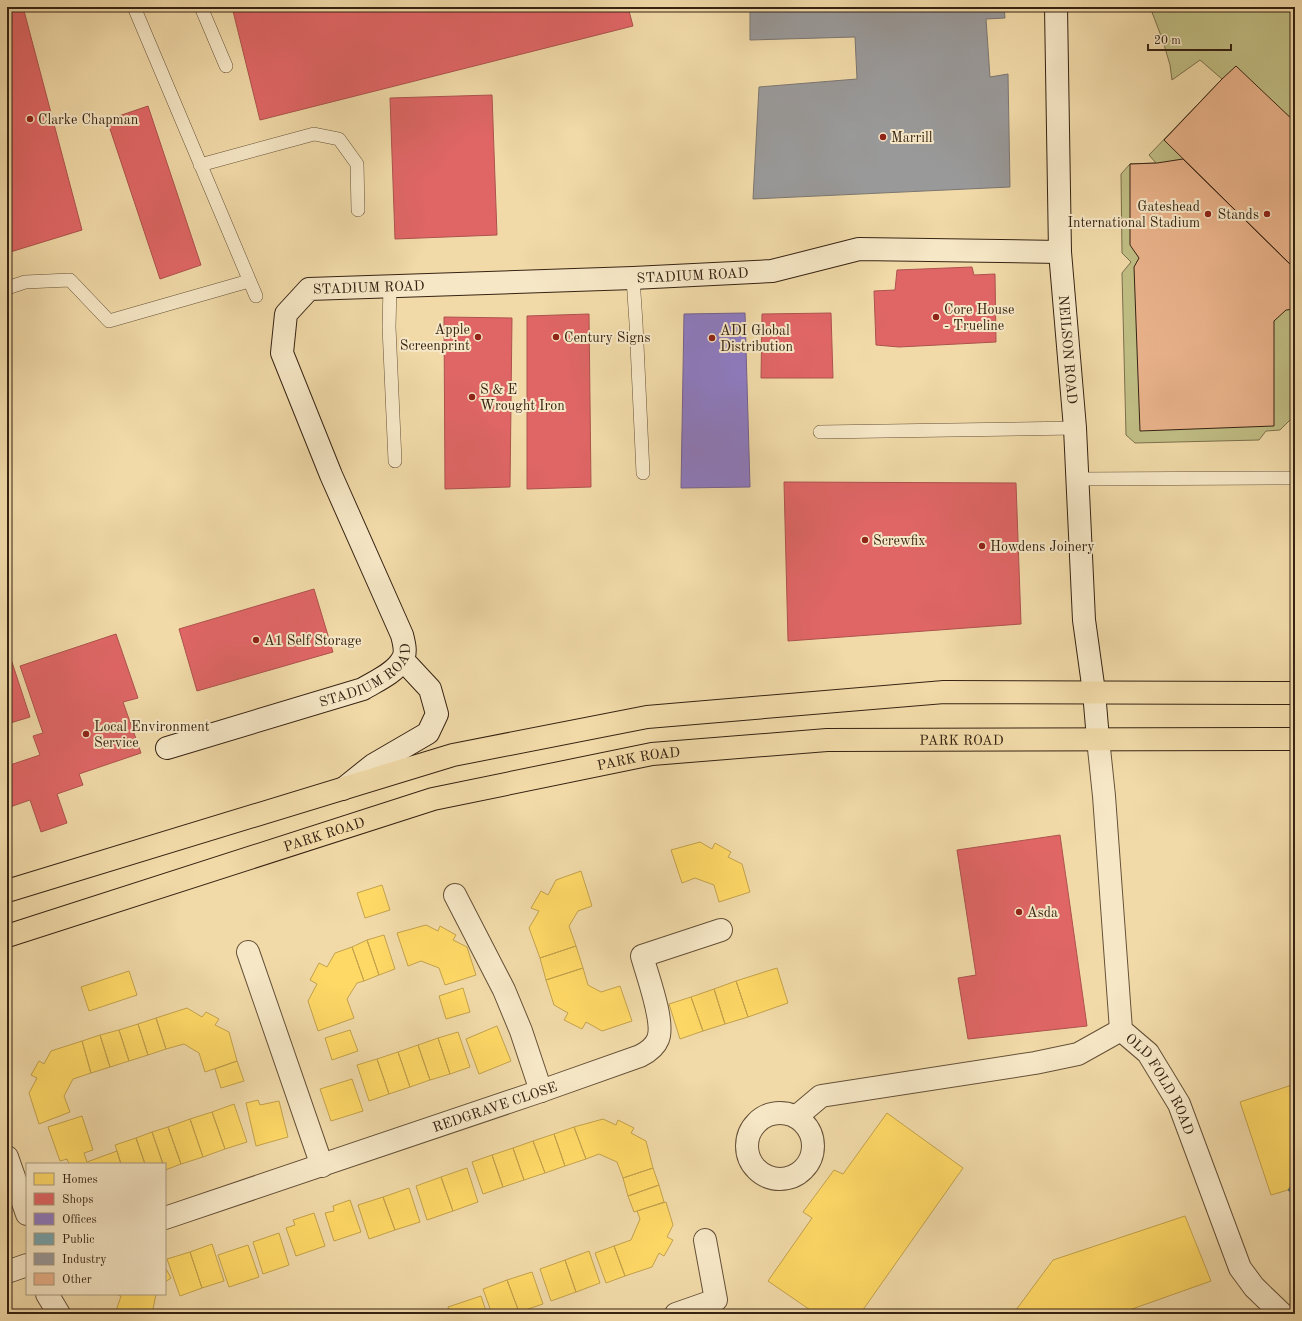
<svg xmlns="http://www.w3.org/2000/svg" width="1302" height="1321" font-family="'Old Standard TT',serif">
	<rect width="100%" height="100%" fill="#f1daa8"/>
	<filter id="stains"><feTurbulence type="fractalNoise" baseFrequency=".005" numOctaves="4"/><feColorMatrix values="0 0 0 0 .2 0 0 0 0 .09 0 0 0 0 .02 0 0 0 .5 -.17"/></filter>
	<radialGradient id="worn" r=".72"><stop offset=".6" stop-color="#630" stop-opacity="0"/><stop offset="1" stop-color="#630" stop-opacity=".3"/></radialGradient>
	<!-- green -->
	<path fill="#c0be84" stroke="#7b704c" d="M 1150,7 L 1295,7 L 1295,415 L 1280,430 L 1266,431 L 1259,440 L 1135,443 L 1126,435 L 1122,273 L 1131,262 L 1122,253 L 1121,174 L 1130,164 L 1156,163 L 1149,155 L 1222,79 L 1200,60 L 1172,80 L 1170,65 L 1163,41 Z"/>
	<!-- homes -->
	<path fill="#ffd966" stroke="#c3a24d" d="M 700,842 L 712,849 L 715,843 L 731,852 L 728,857 L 742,864 L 750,892 L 719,902 L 714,885 L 695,878 L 682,883 L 671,850 Z
		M 581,871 L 592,906 L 578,911 L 569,926 L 576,946 L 540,958 L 529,928 L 539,911 L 531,908 L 541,891 L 548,895 L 556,880 Z
		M 382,885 L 390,910 L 365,918 L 357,893 Z
		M 426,925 L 438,931 L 440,926 L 456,935 L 453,940 L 467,947 L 476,975 L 445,985 L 439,968 L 421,961 L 408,966 L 397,933 Z
		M 384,935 L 395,969 L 379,975 L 367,940 Z
		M 367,940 L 379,975 L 364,981 L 352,947 Z
		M 576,946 L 583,968 L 546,980 L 540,958 Z
		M 352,947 L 364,981 L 357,983 L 347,999 L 354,1018 L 318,1031 L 308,1001 L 317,984 L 310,980 L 319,963 L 327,967 L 335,953 Z
		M 583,968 L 588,985 L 601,992 L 620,986 L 632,1021 L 602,1031 L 586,1022 L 582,1029 L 564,1020 L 568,1013 L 554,1005 L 546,980 Z
		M 777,968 L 788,1003 L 748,1017 L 736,981 Z
		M 129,971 L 137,995 L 89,1011 L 81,987 Z
		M 736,981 L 748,1017 L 725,1024 L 714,989 Z
		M 463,988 L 470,1012 L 446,1019 L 439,996 Z
		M 714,989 L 725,1024 L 703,1031 L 691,997 Z
		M 691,997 L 703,1031 L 680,1039 L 669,1004 Z
		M 187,1008 L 202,1017 L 206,1012 L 219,1019 L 215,1025 L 229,1032 L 237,1061 L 205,1072 L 199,1053 L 184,1044 L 166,1049 L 156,1018 Z
		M 156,1018 L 166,1049 L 148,1055 L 138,1024 Z
		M 138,1024 L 148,1055 L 129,1061 L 119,1030 Z
		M 497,1026 L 511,1061 L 479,1074 L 466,1039 Z
		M 119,1030 L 129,1061 L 110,1067 L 100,1035 Z
		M 350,1030 L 358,1051 L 332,1060 L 325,1038 Z
		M 458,1032 L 470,1067 L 450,1074 L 438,1038 Z
		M 100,1035 L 110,1067 L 91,1073 L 82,1041 Z
		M 438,1038 L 450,1074 L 430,1080 L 418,1045 Z
		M 82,1041 L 91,1073 L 73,1079 L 64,1096 L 70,1112 L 39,1124 L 29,1093 L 37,1078 L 31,1075 L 39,1061 L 44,1064 L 51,1051 Z
		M 418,1045 L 430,1080 L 410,1087 L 398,1052 Z
		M 398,1052 L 410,1087 L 389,1094 L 377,1059 Z
		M 377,1059 L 389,1094 L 369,1101 L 357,1065 Z
		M 237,1061 L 244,1081 L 221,1088 L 215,1069 Z
		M 352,1079 L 363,1111 L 331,1121 L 320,1089 Z
		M 1295,1084 L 1295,1181 L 1288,1190 L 1271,1195 L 1240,1102 Z
		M 258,1100 L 260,1105 L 279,1101 L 288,1137 L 256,1146 L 246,1103 Z
		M 234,1104 L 247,1142 L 225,1149 L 212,1112 Z
		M 212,1112 L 225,1149 L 203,1157 L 190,1119 Z
		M 887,1113 L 963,1168 L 860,1314 L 816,1314 L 768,1281 L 812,1218 L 803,1212 L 834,1170 L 843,1174 Z
		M 82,1116 L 93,1150 L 84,1153 L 87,1162 L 117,1151 L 121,1164 L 69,1164 L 67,1159 L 60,1161 L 48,1127 Z
		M 190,1119 L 203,1157 L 181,1164 L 168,1127 Z
		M 603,1119 L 616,1125 L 618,1120 L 634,1128 L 631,1133 L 646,1141 L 653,1168 L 623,1178 L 617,1162 L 599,1154 L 586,1159 L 574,1127 Z
		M 168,1127 L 181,1164 L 165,1170 L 165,1164 L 163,1164 L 152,1132 Z
		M 574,1127 L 586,1159 L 565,1166 L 554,1134 Z
		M 152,1132 L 163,1164 L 145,1164 L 136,1138 Z
		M 554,1134 L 565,1166 L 545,1173 L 533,1141 Z
		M 136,1138 L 145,1164 L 121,1164 L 115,1145 Z
		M 533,1141 L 545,1173 L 524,1180 L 513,1148 Z
		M 513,1148 L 524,1180 L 503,1187 L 492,1155 Z
		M 492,1155 L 503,1187 L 483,1194 L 472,1162 Z
		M 467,1168 L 478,1202 L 453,1211 L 441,1177 Z
		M 653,1168 L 659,1185 L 628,1196 L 623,1178 Z
		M 441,1177 L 453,1211 L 427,1220 L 416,1186 Z
		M 659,1185 L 664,1202 L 634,1212 L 628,1196 Z
		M 409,1188 L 420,1222 L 395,1230 L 383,1197 Z
		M 383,1197 L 395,1230 L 369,1239 L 358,1205 Z
		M 350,1200 L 361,1232 L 334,1241 L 325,1213 L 334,1211 L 333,1206 Z
		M 666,1202 L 673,1225 L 667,1237 L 673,1240 L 664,1256 L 659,1253 L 652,1267 L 625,1276 L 614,1246 L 631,1240 L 640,1219 L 637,1211 Z
		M 314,1213 L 325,1246 L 296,1256 L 286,1228 L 295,1225 L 293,1220 Z
		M 1185,1216 L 1211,1281 L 1118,1314 L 1013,1314 L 1053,1260 Z
		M 279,1233 L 289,1265 L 263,1274 L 253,1242 Z
		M 212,1244 L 224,1281 L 202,1288 L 190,1252 Z
		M 248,1245 L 259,1277 L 229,1287 L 218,1255 Z
		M 614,1246 L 625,1276 L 606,1283 L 595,1253 Z
		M 589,1251 L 600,1283 L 576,1292 L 565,1260 Z
		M 190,1252 L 202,1288 L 180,1296 L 167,1259 Z
		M 565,1260 L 576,1292 L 551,1301 L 540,1269 Z
		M 165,1267 L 171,1278 L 165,1282 Z
		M 532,1272 L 543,1304 L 519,1312 L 507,1280 Z
		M 507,1280 L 519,1312 L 513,1314 L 492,1314 L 483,1289 Z
		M 116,1294 L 156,1294 L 152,1314 L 115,1314 L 121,1296 Z
		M 481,1296 L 487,1314 L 450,1314 L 448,1307 Z"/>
	<!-- shops -->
	<path fill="#e06666" stroke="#ad524d" d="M 7,7 L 23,7 L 82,230 L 7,253 Z
		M 232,7 L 628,7 L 633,26 L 260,120 Z
		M 492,95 L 497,235 L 395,239 L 390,98 Z
		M 148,106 L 201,265 L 160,279 L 107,120 Z
		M 972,267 L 974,275 L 995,274 L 996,342 L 899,347 L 876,345 L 874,291 L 895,290 L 897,270 Z
		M 831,313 L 833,378 L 761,378 L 762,314 Z
		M 589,314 L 591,487 L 527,489 L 527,316 Z
		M 444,317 L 512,318 L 510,487 L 445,489 Z
		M 784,482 L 1016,483 L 1021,624 L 788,641 Z
		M 314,589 L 333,652 L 197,691 L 179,629 Z
		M 116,634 L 138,698 L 123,702 L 141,753 L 79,774 L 83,785 L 57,794 L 67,823 L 41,832 L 30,800 L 7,808 L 7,766 L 40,755 L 33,736 L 43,733 L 20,666 Z
		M 7,647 L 30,717 L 7,724 Z
		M 1060,835 L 1087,1026 L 968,1039 L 958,978 L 976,975 L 957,850 Z"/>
	<!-- offices -->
	<path fill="#8e7cc3" stroke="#74618e" d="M 745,313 L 750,487 L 681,488 L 684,314 Z"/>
	<!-- public -->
	<path fill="#76a5af" stroke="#637e80" d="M 1295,1181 L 1295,1196 L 1288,1190 Z"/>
	<!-- industry -->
	<path fill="#999" stroke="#7b7671" d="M 750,7 L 1004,7 L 1005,18 L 986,19 L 990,77 L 1008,74 L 1010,187 L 753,199 L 759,87 L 857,79 L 855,37 L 750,40 Z"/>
	<!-- building -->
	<path fill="#e9b28a" stroke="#362313" d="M 1236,66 L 1295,122 L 1295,269 L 1164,140 L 1222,79 Z
		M 1183,159 L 1295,269 L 1295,309 L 1286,310 L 1274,321 L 1274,426 L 1140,431 L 1134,267 L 1139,258 L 1130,245 L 1130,164 L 1157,163 Z"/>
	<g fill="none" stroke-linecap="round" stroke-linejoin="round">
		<!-- lane casing -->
		<g stroke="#655138" stroke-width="14">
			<path id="lane" d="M 134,7 L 256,296
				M 201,7 L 226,66
				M 200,165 L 314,134 L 339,139 L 357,164 L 358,210
				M 633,278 L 636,323 L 643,473
				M 390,286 L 389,327 L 395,461
				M 7,288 L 25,282 L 70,280 L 109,321 L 249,281
				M 820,432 L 1075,428
				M 1077,479 L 1295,478"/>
		</g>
		<!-- street casing -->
		<g stroke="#655138" stroke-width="24">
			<g id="street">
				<path id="s1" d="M 1098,739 L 1104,796 L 1121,1030 L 1148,1053 L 1179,1104 L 1240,1268 L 1254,1287 L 1282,1314"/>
				<path d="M 455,895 L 504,990 L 521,1031 L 541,1091"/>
				<path d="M 248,952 L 322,1166"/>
				<circle cx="780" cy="1146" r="33"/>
				<path d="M 796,1117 L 821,1096 L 1035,1063 L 1078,1054 L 1121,1030"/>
				<path d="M 7,1157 L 27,1214"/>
				<path id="s2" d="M 165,1218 L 541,1091 L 640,1056 C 648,1052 655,1047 658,1039 C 665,1022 647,975 642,956 L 721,930"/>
				<path d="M 7,1272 L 27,1265"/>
				<path d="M 47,1294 L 59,1314"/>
				<path d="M 676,1314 L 716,1300 L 705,1240"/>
			</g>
		</g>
		<!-- secondary casing -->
		<g stroke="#362313" stroke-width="24">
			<g id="secondary">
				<path id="s3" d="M 1056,7 L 1060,252 L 1075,428 L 1084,620 L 1094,692 L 1098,739"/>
				<path id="s4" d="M 167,748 L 363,689 C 376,681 395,673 402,660 C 407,653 404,643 402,635 L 331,475 L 282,353 L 286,314 L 309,289 L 633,278 L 772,271 L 859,249 L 1060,252"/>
				<path d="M 343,789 L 373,765 L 428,733 L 437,714 L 430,689 L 403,660"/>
			</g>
		</g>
		<!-- highway casing -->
		<g stroke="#362313" stroke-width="24">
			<g id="highway">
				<path d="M 7,891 L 453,755 L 647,717 L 944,692 L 1295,693"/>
				<path id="s5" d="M 7,936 L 433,799 L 652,754 L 827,740 L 1295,739"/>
			</g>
		</g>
		<!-- lane -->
		<use href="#lane" stroke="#f6e7c6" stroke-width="13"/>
		<!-- street -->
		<use href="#street" stroke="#f6e7c6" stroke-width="22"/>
		<!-- secondary -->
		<use href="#secondary" stroke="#f6e7c6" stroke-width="22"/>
		<!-- highway -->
		<use href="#highway" stroke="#f1daa8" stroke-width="22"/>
	</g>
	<!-- markers -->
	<g fill="#8f2418" stroke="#f6e7c6" stroke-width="1.5">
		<circle cx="30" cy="119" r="4"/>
		<circle cx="883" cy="137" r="4"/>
		<circle cx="1208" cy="214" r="4"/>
		<circle cx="1267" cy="214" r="4"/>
		<circle cx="936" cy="317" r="4"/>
		<circle cx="478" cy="337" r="4"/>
		<circle cx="556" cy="337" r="4"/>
		<circle cx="712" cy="338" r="4"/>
		<circle cx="472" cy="397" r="4"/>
		<circle cx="865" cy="540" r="4"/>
		<circle cx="982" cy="546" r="4"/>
		<circle cx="256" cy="640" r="4"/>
		<circle cx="86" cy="734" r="4"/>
		<circle cx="1019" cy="912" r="4"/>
	</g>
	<g text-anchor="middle" stroke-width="4" stroke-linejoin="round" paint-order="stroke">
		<!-- poi labels -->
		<g font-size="14" fill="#362313" stroke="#f6e7c6" text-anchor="start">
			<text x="38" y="124">Clarke Chapman</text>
			<text x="891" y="142">Marrill</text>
			<text x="1200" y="211" text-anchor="end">Gateshead<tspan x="1200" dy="16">International Stadium</tspan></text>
			<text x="1259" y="219" text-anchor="end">Stands</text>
			<text x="944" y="314">Core House<tspan x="944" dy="16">- Trueline</tspan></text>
			<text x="470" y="334" text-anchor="end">Apple<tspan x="470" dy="16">Screenprint</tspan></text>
			<text x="720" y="335">ADI Global<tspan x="720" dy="16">Distribution</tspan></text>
			<text x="564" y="342">Century Signs</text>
			<text x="480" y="394">S &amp; E<tspan x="480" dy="16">Wrought Iron</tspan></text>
			<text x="873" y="545">Screwfix</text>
			<text x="990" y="551">Howdens Joinery</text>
			<text x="264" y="645">A1 Self Storage</text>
			<text x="94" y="731">Local Environment<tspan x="94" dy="16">Service</tspan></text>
			<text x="1027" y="917">Asda</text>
		</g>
		<!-- street labels -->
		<g font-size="14" fill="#362313" stroke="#f6e7c6">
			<text dy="5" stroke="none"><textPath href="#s4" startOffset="1043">STADIUM ROAD</textPath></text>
			<text dy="5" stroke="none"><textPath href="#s4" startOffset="719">STADIUM ROAD</textPath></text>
			<text dy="5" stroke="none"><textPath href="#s3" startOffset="343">NEILSON ROAD</textPath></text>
			<text dy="5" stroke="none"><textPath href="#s4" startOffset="215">STADIUM ROAD</textPath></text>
			<text dy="5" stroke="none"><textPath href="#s5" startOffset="981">PARK ROAD</textPath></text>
			<text dy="5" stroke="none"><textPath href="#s5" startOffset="657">PARK ROAD</textPath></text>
			<text dy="5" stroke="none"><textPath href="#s5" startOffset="333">PARK ROAD</textPath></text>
			<text dy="5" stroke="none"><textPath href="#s1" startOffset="360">OLD FOLD ROAD</textPath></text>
			<text dy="5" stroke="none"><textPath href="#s2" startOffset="348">REDGRAVE CLOSE</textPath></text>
		</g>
	</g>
	<!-- margin -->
	<rect width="1302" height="1321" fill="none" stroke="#f1daa8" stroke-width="24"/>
	<rect x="8" y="8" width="1286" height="1305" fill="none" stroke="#362313" stroke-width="2"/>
	<rect x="12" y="12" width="1278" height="1297" fill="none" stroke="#362313"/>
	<!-- legend -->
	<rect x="26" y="1163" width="140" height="132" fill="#f6e7c6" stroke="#a9997e"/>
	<rect x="34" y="1173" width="20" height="12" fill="#ffd966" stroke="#a9997e"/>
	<text x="62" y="1183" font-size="12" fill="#362313">Homes</text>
	<rect x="34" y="1193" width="20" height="12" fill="#e06666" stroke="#a9997e"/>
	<text x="62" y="1203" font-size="12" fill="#362313">Shops</text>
	<rect x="34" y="1213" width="20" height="12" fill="#8e7cc3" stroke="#a9997e"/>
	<text x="62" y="1223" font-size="12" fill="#362313">Offices</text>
	<rect x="34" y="1233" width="20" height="12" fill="#76a5af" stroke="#a9997e"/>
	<text x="62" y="1243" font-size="12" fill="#362313">Public</text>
	<rect x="34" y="1253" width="20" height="12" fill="#999999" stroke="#a9997e"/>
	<text x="62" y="1263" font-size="12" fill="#362313">Industry</text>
	<rect x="34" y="1273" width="20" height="12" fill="#e9b28a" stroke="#a9997e"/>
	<text x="62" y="1283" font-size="12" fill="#362313">Other</text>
	<!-- scale -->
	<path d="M1148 44v6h83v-6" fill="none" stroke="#362313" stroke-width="2"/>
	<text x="1154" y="44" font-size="12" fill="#362313" stroke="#f6e7c6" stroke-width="3" paint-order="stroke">20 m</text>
	<rect width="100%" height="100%" filter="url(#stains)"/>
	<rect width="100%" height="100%" fill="url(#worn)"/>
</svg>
